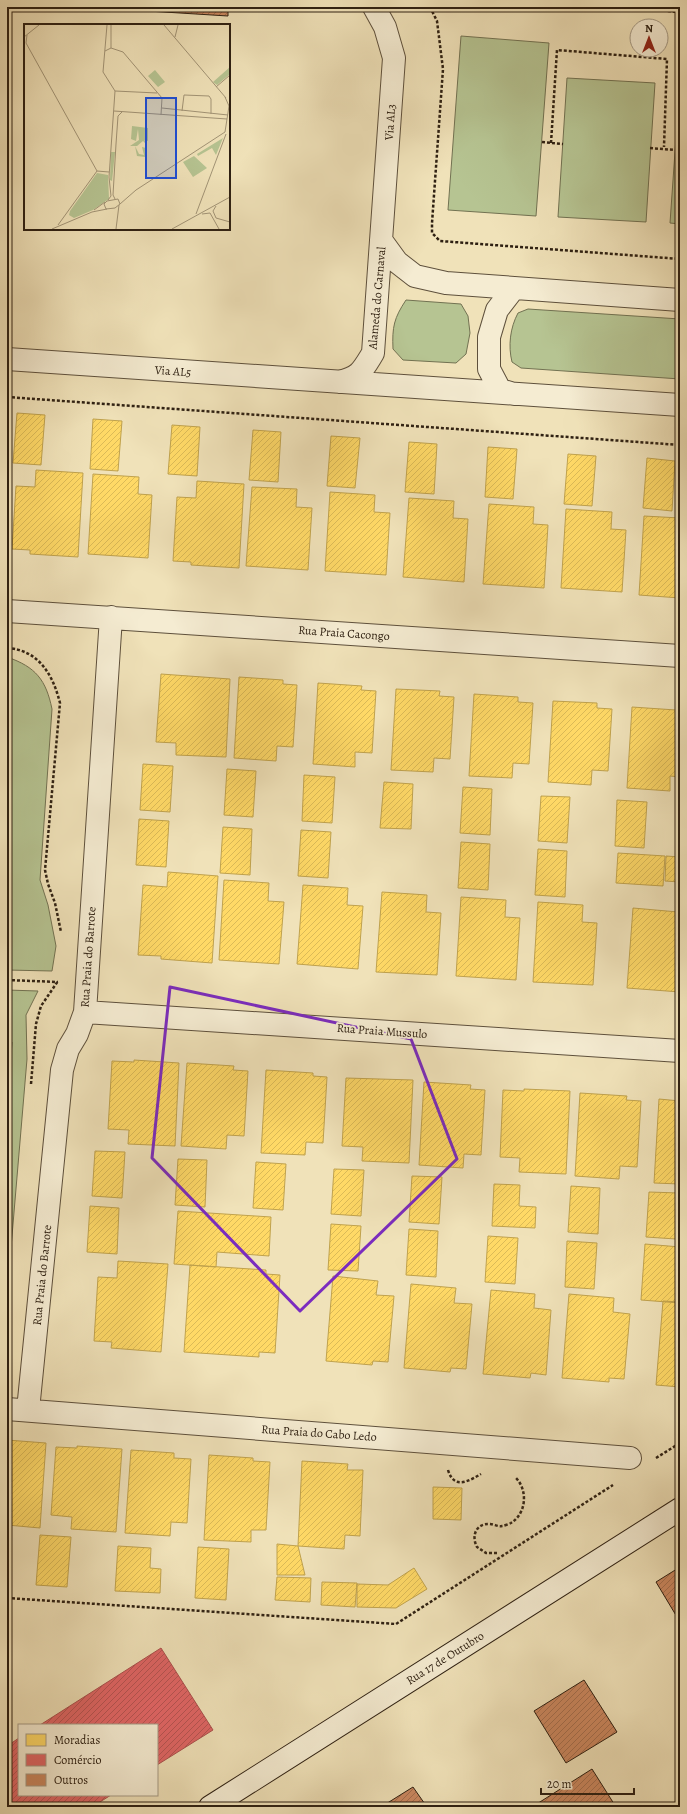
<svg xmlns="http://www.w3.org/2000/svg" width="687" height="1814" font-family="Alegreya,serif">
	<defs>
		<pattern id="homes-hatch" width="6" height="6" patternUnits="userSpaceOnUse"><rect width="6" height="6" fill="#ffd966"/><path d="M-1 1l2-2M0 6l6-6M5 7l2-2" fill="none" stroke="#dbba57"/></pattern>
		<pattern id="shops-hatch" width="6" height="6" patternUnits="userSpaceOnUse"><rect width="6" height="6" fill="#e06666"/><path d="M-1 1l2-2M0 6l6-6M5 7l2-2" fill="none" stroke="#b65453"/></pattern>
		<pattern id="building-hatch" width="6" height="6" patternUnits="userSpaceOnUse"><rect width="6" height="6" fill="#cb8860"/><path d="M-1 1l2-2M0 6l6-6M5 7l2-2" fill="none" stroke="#a56f4e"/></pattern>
	</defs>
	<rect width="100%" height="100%" fill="#f0e2b9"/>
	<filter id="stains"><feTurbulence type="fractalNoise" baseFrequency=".005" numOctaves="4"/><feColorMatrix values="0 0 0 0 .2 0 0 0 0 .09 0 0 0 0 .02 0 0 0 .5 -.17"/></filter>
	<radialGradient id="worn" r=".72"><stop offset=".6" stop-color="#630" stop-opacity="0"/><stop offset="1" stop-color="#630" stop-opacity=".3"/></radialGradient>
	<!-- grass -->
	<path fill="#b6c492" stroke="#727252" d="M 461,36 L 549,43 L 536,216 L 448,210 Z
		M 567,78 L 655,83 L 646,222 L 558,217 Z
		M 680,80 L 680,224 L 670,223 Z
		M 406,300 L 461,304 L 468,316 L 470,333 L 466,354 L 456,363 L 403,360 L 393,349 C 392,327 394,318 406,300 Z
		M 528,309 L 680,319 L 680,379 L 521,368 L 512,362 C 508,346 510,328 518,313 Z
		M 7,657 C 36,667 46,680 52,709 L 40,880 L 48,905 L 56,946 L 52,971 L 7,970 Z
		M 7,990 L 38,991 L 26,1015 L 27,1059 L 7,1295 L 7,1113 L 12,1042 L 7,1041 Z"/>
	<!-- homes -->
	<path fill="url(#homes-hatch)" stroke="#c0a24d" d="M 17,413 L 45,415 L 41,465 L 13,463 Z
		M 93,419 L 122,421 L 118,471 L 90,469 Z
		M 172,425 L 200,427 L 197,476 L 168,474 Z
		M 253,430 L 281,432 L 278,482 L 249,480 Z
		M 331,436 L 360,438 L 355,488 L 327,486 Z
		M 409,442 L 437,444 L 434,494 L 405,492 Z
		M 488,447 L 517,449 L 513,499 L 485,497 Z
		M 568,454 L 596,456 L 592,506 L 564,504 Z
		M 647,458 L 675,461 L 672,511 L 643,508 Z
		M 36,470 L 83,473 L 78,557 L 30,554 L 30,550 L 12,549 L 16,486 L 35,487 Z
		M 93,474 L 139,477 L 138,494 L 152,495 L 148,558 L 88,554 Z
		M 197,481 L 244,484 L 239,568 L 191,565 L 191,562 L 173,561 L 177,497 L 196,498 Z
		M 252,487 L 297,489 L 296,507 L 312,508 L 308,570 L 246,566 Z
		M 330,492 L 375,495 L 374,512 L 390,513 L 386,575 L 325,571 Z
		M 409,498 L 454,501 L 453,518 L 468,519 L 464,582 L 403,577 Z
		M 489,504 L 534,507 L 533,524 L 548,525 L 544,588 L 483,584 Z
		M 566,509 L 612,512 L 611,529 L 626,530 L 622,592 L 561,588 Z
		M 644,516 L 680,518 L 680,598 L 639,595 Z
		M 161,674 L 230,679 L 226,757 L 176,755 L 176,743 L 156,742 Z
		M 239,677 L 283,680 L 283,684 L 297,685 L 293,747 L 277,746 L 276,761 L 234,758 Z
		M 318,683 L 362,686 L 361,690 L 376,691 L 372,753 L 355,752 L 355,767 L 313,764 Z
		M 396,689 L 440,691 L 439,696 L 454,697 L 450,759 L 434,758 L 433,772 L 391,770 Z
		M 474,694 L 518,697 L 518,702 L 533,703 L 529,764 L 513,763 L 512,778 L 469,776 Z
		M 553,701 L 597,703 L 597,708 L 612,709 L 608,771 L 592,770 L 591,785 L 548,782 Z
		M 632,707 L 676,710 L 676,714 L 680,714 L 680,777 L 670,776 L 670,791 L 627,788 Z
		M 143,764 L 173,766 L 170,812 L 140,810 Z
		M 227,769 L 256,771 L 253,817 L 224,815 Z
		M 304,775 L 335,777 L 332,823 L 302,821 Z
		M 384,782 L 413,784 L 411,829 L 380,828 Z
		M 463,787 L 492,789 L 490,835 L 460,833 Z
		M 541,796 L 570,797 L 567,843 L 538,841 Z
		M 617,800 L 647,802 L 644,848 L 615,846 Z
		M 139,819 L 169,821 L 166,867 L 136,865 Z
		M 223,827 L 252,829 L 250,875 L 220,873 Z
		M 301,830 L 331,832 L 328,878 L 298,876 Z
		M 461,842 L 490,844 L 488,890 L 458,888 Z
		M 538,849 L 567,851 L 565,897 L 535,895 Z
		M 618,853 L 665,856 L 663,886 L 616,883 Z
		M 666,856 L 680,857 L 680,882 L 665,881 Z
		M 168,872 L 218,876 L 212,963 L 161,959 L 161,956 L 138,955 L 143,885 L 167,887 Z
		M 224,880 L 269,883 L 268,901 L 284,902 L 279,964 L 219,960 Z
		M 303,885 L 348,888 L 347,905 L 363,906 L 358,969 L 297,964 Z
		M 382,892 L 427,895 L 426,912 L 441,913 L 437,975 L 376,972 Z
		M 461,897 L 506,900 L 505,917 L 520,918 L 516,980 L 456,976 Z
		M 538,902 L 583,905 L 582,922 L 597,923 L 593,985 L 533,982 Z
		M 633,908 L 678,912 L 677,929 L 680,929 L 680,992 L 627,988 Z
		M 134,1060 L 179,1063 L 175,1146 L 128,1144 L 129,1130 L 108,1129 L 112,1061 L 134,1062 Z
		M 187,1063 L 234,1066 L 233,1070 L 248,1071 L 244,1136 L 227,1135 L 226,1149 L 181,1146 Z
		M 266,1070 L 313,1073 L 313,1076 L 327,1077 L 323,1143 L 306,1142 L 305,1155 L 261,1153 Z
		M 346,1078 L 413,1080 L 409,1163 L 362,1161 L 363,1147 L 342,1146 Z
		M 424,1082 L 471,1085 L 470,1089 L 485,1090 L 481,1155 L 464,1154 L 463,1168 L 419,1165 Z
		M 524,1089 L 570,1091 L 566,1174 L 519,1172 L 520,1158 L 500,1157 L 503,1090 L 524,1091 Z
		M 580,1093 L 627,1096 L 626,1100 L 641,1101 L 637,1167 L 620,1166 L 619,1179 L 575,1176 Z
		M 659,1099 L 680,1101 L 680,1184 L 654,1183 Z
		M 95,1151 L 125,1152 L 122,1198 L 92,1196 Z
		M 178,1159 L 207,1160 L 205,1207 L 175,1205 Z
		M 256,1162 L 286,1164 L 283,1210 L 253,1208 Z
		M 334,1169 L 364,1170 L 361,1216 L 331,1214 Z
		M 412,1176 L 442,1177 L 439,1224 L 409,1222 Z
		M 494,1184 L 520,1185 L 519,1206 L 536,1207 L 535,1228 L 492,1226 Z
		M 571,1186 L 600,1188 L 598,1234 L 568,1232 Z
		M 649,1192 L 679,1193 L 676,1239 L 646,1237 Z
		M 90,1206 L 119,1208 L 117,1254 L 87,1252 Z
		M 178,1211 L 271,1217 L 269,1256 L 217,1252 L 216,1267 L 174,1264 Z
		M 331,1224 L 361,1226 L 358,1271 L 328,1270 Z
		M 409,1229 L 438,1231 L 436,1277 L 406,1275 Z
		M 488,1236 L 518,1238 L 515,1284 L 485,1282 Z
		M 567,1241 L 597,1243 L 594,1289 L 565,1287 Z
		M 645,1244 L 680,1247 L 680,1303 L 641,1300 Z
		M 118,1261 L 168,1264 L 161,1352 L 111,1348 L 112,1342 L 94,1341 L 98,1277 L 117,1278 Z
		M 190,1265 L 266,1270 L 266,1274 L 280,1275 L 275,1353 L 259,1352 L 259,1357 L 184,1352 Z
		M 333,1276 L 378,1281 L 376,1295 L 394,1296 L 388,1362 L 373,1361 L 372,1365 L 326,1361 Z
		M 411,1284 L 456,1288 L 454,1303 L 472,1304 L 466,1369 L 451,1368 L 450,1372 L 404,1368 Z
		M 491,1290 L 535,1294 L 534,1308 L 551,1310 L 546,1375 L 531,1373 L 530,1378 L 483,1374 Z
		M 569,1294 L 614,1298 L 613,1312 L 630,1314 L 624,1379 L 609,1378 L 609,1382 L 562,1378 Z
		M 663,1301 L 680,1302 L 680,1387 L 656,1385 Z
		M 7,1440 L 46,1443 L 40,1528 L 7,1525 Z
		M 77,1446 L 122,1449 L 116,1532 L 71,1529 L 72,1517 L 51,1515 L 56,1447 L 77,1448 Z
		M 131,1450 L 174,1453 L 174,1458 L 191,1459 L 187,1523 L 171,1522 L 170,1536 L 125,1533 Z
		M 209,1455 L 253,1458 L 253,1461 L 270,1462 L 266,1530 L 251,1530 L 251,1542 L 204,1540 Z
		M 302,1461 L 348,1464 L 347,1470 L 363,1470 L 360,1536 L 345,1535 L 344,1549 L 298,1546 Z
		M 433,1487 L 462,1488 L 461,1520 L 433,1519 Z
		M 40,1535 L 71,1537 L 67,1587 L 36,1585 Z
		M 277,1544 L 298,1546 L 305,1575 L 277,1575 Z
		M 118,1546 L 151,1548 L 150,1568 L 161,1569 L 160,1593 L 115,1591 Z
		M 198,1547 L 229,1549 L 226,1600 L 195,1598 Z
		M 414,1568 L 427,1589 L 396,1608 L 357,1607 L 357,1584 L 388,1585 Z
		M 277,1577 L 311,1578 L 310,1602 L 275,1600 Z
		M 322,1582 L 357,1583 L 355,1607 L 321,1605 Z"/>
	<!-- shops -->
	<path fill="url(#shops-hatch)" stroke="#ab514d" d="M 161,1648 L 213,1730 L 157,1765 L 157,1725 L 40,1725 Z
		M 19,1738 L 19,1795 L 111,1795 L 92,1807 L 7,1807 L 7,1746 Z"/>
	<!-- building -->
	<path fill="url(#building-hatch)" stroke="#2e2012" d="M 148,7 L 228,7 L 228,16 L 148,11 Z
		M 680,1567 L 680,1616 L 677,1617 L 656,1582 Z
		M 584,1680 L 617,1732 L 566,1763 L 534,1711 Z
		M 592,1769 L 616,1807 L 532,1807 Z
		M 413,1787 L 427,1807 L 381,1807 Z"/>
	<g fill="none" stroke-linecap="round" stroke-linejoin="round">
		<!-- minor casing -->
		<g stroke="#5e503c" stroke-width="24">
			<path id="minor" d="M 7,611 L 680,656
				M 85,1012 L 680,1051
				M 7,1409 L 630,1458
				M 28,1410 L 62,1070 L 68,1049 L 77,1034 L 85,1012 L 111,617"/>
		</g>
		<!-- tertiary casing -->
		<g stroke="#5e503c" stroke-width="24">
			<path id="tertiary" d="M 381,240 L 397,262 L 415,276 L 446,283 L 680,300
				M 514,288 L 497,310 L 489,337 L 489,369 L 500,390 L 514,394
				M 7,359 L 680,405
				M 339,382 C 360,377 362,371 373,353 L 394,58 L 385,27 L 374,7"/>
		</g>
		<!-- secondary casing -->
		<g stroke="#2e2012" stroke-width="24">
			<path id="secondary" d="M 210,1807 L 680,1509"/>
		</g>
		<!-- path -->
		<path stroke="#2e2012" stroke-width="2.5" stroke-dasharray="3 2" stroke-linecap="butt" d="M 430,7 L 437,21 L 443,69 L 432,223 L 432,233 L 440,241 L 680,259
			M 618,7 L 680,12
			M 542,142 L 563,144
			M 551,143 L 557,50 L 667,59 L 664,147
			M 650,148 L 675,150
			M 7,397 L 680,445
			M 7,648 C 39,650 53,675 60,703 L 45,870 L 48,884 L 55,903 L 61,932
			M 7,980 L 58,982
			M 31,1084 L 36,1024 L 41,1006 L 58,981
			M 656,1458 L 680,1443
			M 448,1470 C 454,1490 469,1481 481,1474
			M 497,1553 L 486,1553 L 477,1547 C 471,1536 476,1523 490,1524 C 494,1524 498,1527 502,1526 C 504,1526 509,1524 511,1523 C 527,1513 528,1489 515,1477
			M 7,1598 L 396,1624 L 613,1485"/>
		<!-- minor -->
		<use href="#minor" stroke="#f5ecd2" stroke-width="22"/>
		<!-- tertiary -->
		<use href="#tertiary" stroke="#f5ecd2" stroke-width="22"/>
		<!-- secondary -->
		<use href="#secondary" stroke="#f5ecd2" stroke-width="22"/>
	</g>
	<!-- marked area -->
	<path fill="none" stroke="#7b2cbf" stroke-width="3" stroke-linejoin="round" d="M 170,987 L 411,1039 L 457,1159 L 300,1311 L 152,1158 Z"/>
	<g text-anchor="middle" stroke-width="4" stroke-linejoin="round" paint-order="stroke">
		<!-- street labels -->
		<g font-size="12" fill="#2e2012" stroke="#f5ecd2">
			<text transform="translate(390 122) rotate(-86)" y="4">Via AL3</text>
			<text transform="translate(377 298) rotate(-85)" y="4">Alameda do Carnaval</text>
			<text transform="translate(173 371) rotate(4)" y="4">Via AL5</text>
			<text transform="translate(344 633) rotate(4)" y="4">Rua Praia Cacongo</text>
			<text transform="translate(88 957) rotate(-86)" y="4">Rua Praia do Barrote</text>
			<text transform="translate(382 1031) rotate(4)" y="4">Rua Praia Mussulo</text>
			<text transform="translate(42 1275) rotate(-84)" y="4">Rua Praia do Barrote</text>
			<text transform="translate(319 1433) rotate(4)" y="4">Rua Praia do Cabo Ledo</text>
			<text transform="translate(445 1658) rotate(-32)" y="4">Rua 17 de Outubro</text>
		</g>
	</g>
	<!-- overview -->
	<g transform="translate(24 24)">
		<rect width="206" height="206" fill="#f0e2b9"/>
		<path d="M 131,46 L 141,58 L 134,63 L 124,52 ZM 108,102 L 124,104 L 124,117 L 120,116 L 123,118 L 121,133 L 113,132 L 111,122 L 115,130 L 120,131 L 118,123 L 122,124 L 122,120 L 119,117 L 113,122 L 106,122 L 115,116 L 114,105 L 112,117 L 107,115 ZM 199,114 L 192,131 L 188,124 L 174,132 L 173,130 ZM 87,128 L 91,128 L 88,157 L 86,156 ZM 170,132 L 183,144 L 169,153 L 159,138 Z" fill="#b6c492"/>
		<path d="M 206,43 L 206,50 L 193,61 L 189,58 ZM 73,149 L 84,151 L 85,175 L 69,186 L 50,194 L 45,191 L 46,187 Z" fill="#b6c492"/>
		<path fill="none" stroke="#a29476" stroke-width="1" d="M 83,1 L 79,48 L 91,67 L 85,153 L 87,172 L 84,176M 140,1 L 202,74M 3,11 L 2,19 L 73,147M 0,13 L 15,1M 151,13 L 154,1M 87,24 L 87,1M 81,27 L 87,24 L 99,28 L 138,74 L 137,91M 192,63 L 206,51M 91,67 L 133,69M 138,84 L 204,91M 90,87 L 203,95M 158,87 L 160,71 L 185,72 L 187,75 L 187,90M 73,147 L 85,148M 91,175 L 89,171 L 92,120 L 94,92 L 98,88M 96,180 L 94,175 L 83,177 L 80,180 L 82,185 L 91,184 L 96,180 L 112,166 L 201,108 L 205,82 L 201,73M 192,182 L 189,187 L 192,194 L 206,198M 70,186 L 81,178M 172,190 L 202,110M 178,190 L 186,189 L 195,205M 34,201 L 73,147M 28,205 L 68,188 L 83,185M 92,205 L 95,181M 148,205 L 206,173"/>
		<path fill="#1d4ed8" fill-opacity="0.15" stroke="#1d4ed8" stroke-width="2" d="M 122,74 L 152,74 L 152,154 L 122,154 Z"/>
		<rect width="206" height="206" fill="none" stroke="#2e2012" stroke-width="2"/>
	</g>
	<!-- margin -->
	<rect width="687" height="1814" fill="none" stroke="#f0e2b9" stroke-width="24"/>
	<rect x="8" y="8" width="671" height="1798" fill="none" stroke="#2e2012" stroke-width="2"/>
	<rect x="12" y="12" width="663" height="1790" fill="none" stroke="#2e2012"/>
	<!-- legend -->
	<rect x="18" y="1724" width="140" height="72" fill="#f5ecd2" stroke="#a59a85"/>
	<rect x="26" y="1734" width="20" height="12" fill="#ffd966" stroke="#a59a85"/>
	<text x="54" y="1744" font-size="12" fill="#2e2012">Moradias</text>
	<rect x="26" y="1754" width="20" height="12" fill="#e06666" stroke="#a59a85"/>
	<text x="54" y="1764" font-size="12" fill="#2e2012">Comércio</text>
	<rect x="26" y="1774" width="20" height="12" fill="#cb8860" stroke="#a59a85"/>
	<text x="54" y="1784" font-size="12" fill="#2e2012">Outros</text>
	<!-- north arrow -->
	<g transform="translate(649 38)"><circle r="19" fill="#f5ecd2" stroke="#a59a85"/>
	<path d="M0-3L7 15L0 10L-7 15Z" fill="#8f2418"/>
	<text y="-6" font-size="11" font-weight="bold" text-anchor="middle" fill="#2e2012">N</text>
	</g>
	<!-- scale -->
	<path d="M541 1788v6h93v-6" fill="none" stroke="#2e2012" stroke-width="2"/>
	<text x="547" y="1788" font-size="12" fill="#2e2012" stroke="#f5ecd2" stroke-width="3" paint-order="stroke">20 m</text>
	<rect width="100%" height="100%" filter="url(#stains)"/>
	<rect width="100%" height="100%" fill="url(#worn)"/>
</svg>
